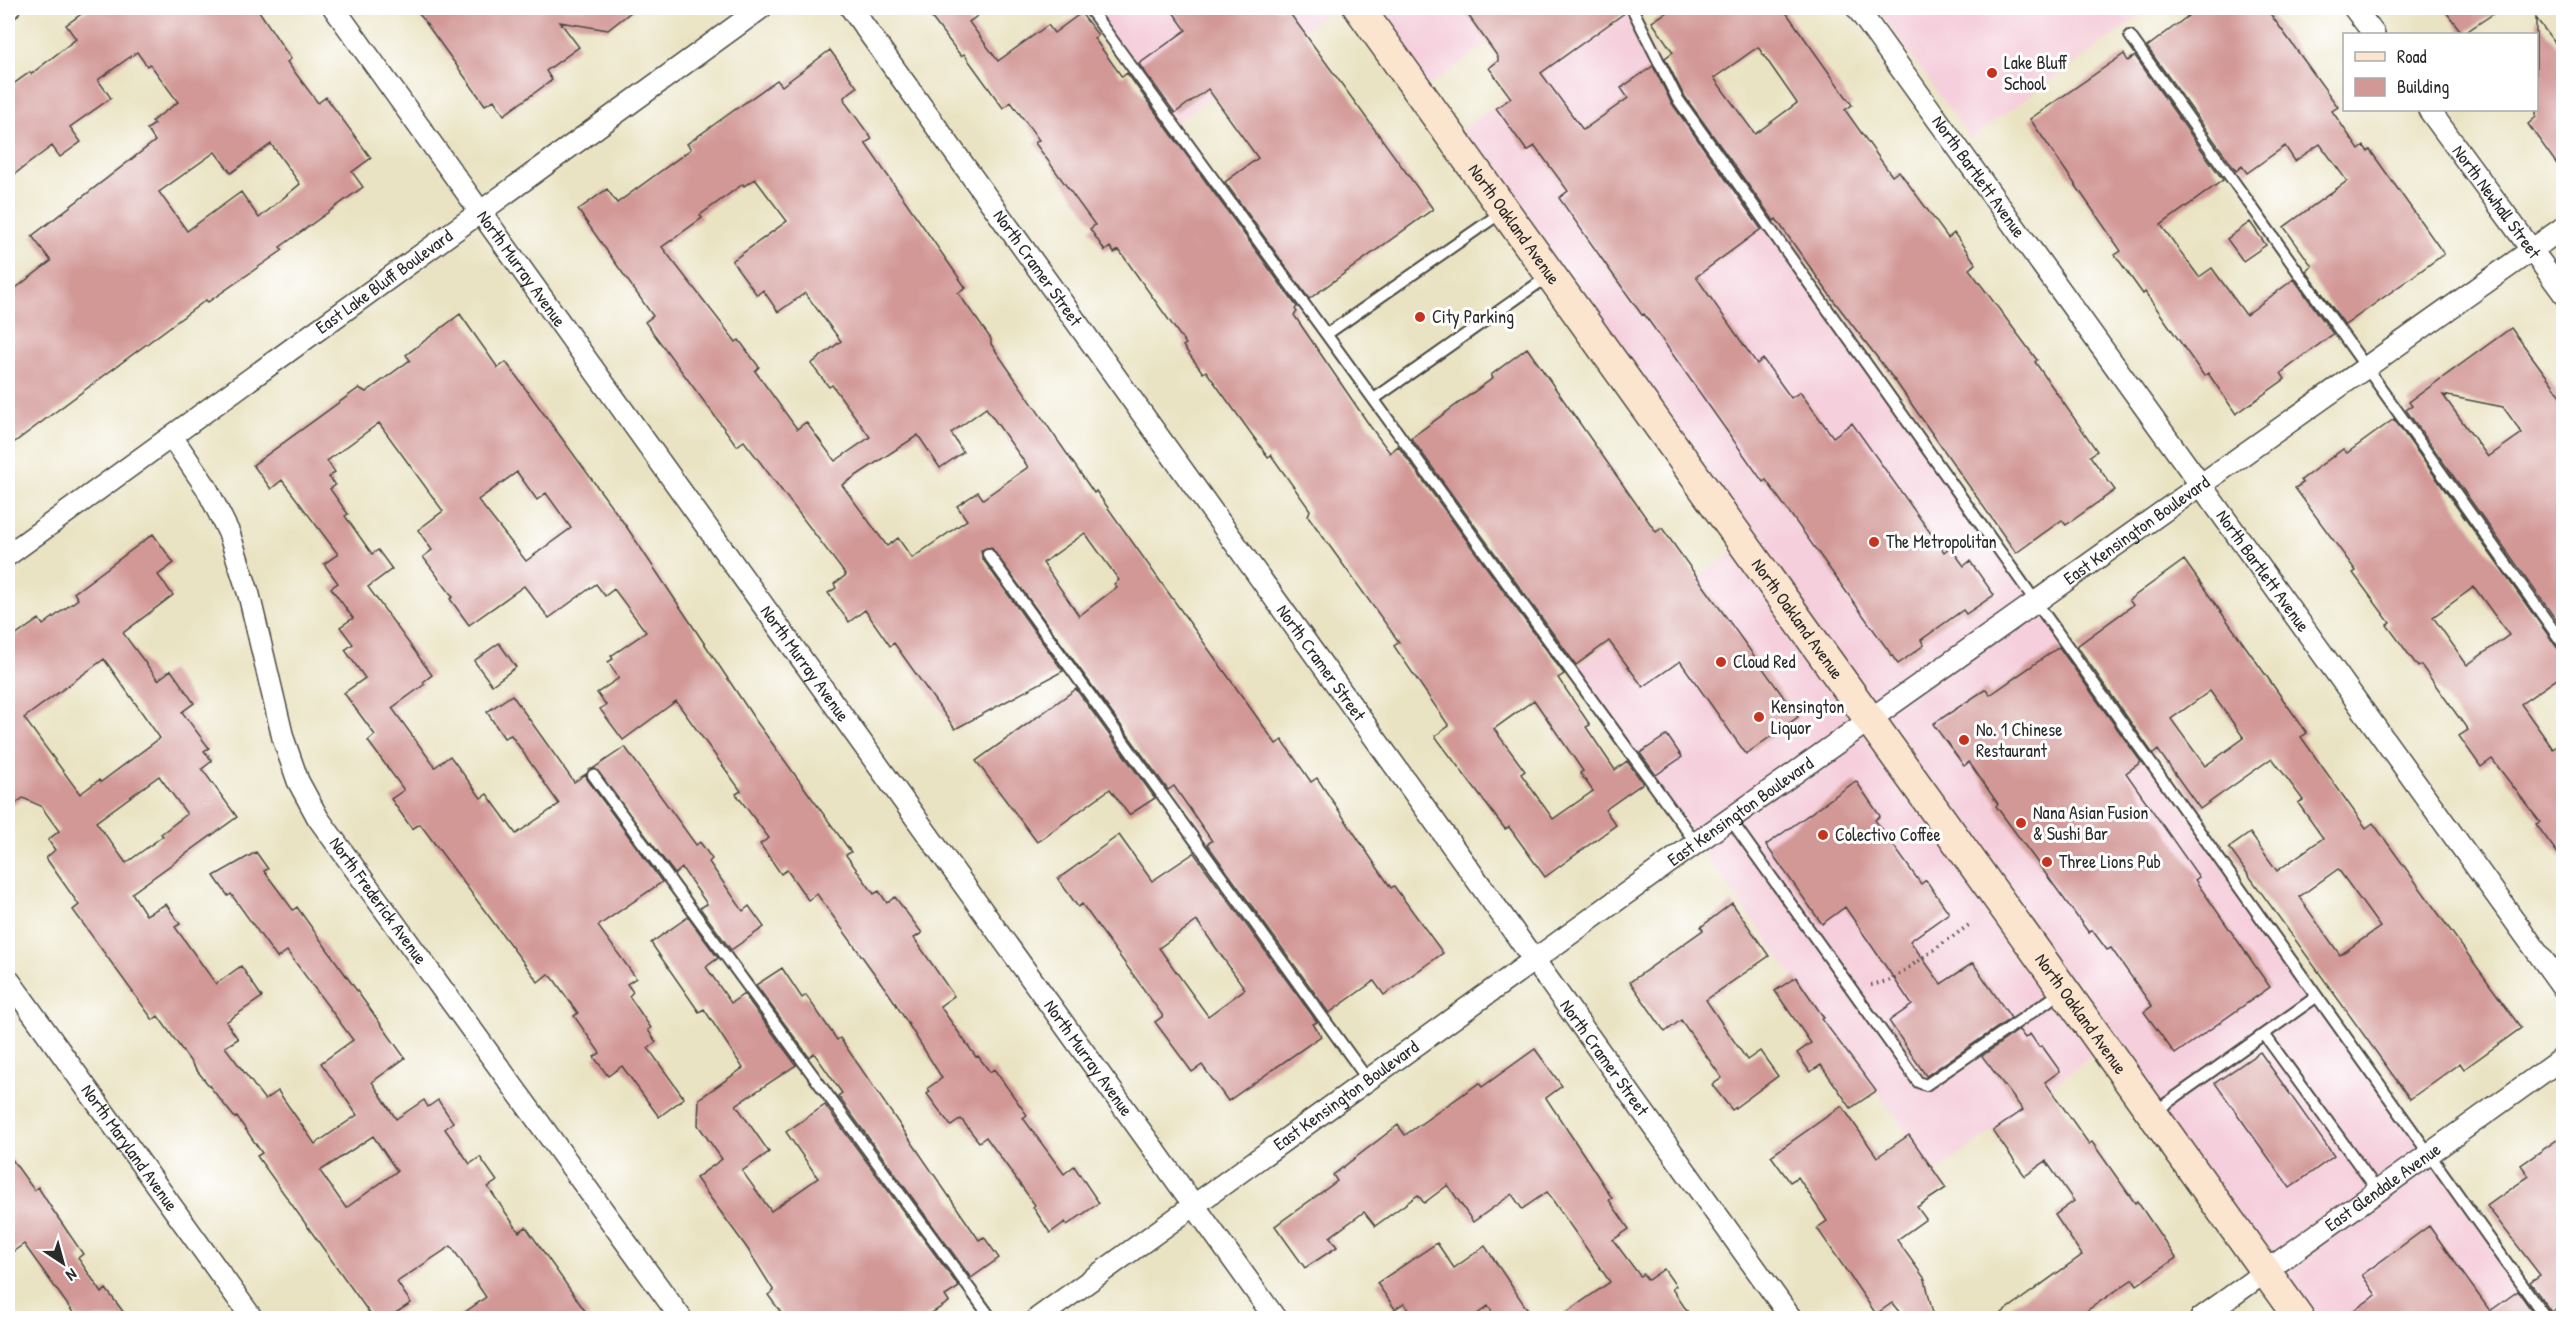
<svg xmlns="http://www.w3.org/2000/svg" width="2571" height="1326" font-family="'Patrick Hand',sans-serif">
	<rect width="100%" height="100%" fill="#fff"/>
	<filter id="ink" filterUnits="userSpaceOnUse"><feTurbulence type="fractalNoise" baseFrequency=".0167" numOctaves="2"/><feDisplacementMap in="SourceGraphic" scale="12" xChannelSelector="R" yChannelSelector="G"/><feConvolveMatrix kernelMatrix="1 2 1 2 8 2 1 2 1" color-interpolation-filters="sRGB"/></filter>
	<filter id="wash" filterUnits="userSpaceOnUse"><feTurbulence type="fractalNoise" baseFrequency=".008" numOctaves="4" result="noise"/><feDisplacementMap in="SourceGraphic" scale="24" xChannelSelector="R" yChannelSelector="G"/><feGaussianBlur stdDeviation="1.35" result="paint"/><feColorMatrix in="noise" values="0 0 0 0 0 0 0 0 0 0 0 0 0 0 0 0 0 1.4 0 .05"/><feComposite in="paint" operator="in"/></filter>
	<g filter="url(#wash)">
		<rect width="100%" height="100%" fill="#eae3c3"/>
		<!-- built -->
		<path fill="#f5cfdb" d="M 1089,8 L 1334,8 L 1174,124 Z
			M 1359,8 L 1535,8 L 1420,93 Z
			M 1877,8 L 2151,8 L 1970,139 Z
			M 1633,10 L 1677,98 L 2546,1318 L 2299,1318 L 2105,1046 L 1936,1173 L 1571,671 L 1744,544 L 1452,136 Z"/>
		<g id="blocks">
			<!-- building -->
			<path fill="#d29896" fill-rule="evenodd" d="M 90,8 L 257,8 L 291,59 L 287,62 L 318,103 L 326,97 L 371,158 L 352,172 L 363,187 L 280,247 L 283,250 L 208,302 L 206,300 L 8,447 L 8,294 L 51,261 L 32,236 L 155,141 L 147,129 L 155,124 L 152,121 L 178,102 L 150,64 L 147,66 L 137,52 L 98,80 L 111,98 L 70,127 L 81,142 L 60,157 L 52,146 L 8,179 L 8,88 L 30,72 L 31,74 L 76,39 L 66,25 ZM 271,144 L 300,184 L 259,218 L 241,192 L 187,231 L 159,192 L 215,152 L 231,173 Z
				M 415,8 L 636,8 L 608,30 L 560,22 L 579,47 L 546,71 L 552,80 L 504,115 L 494,100 L 485,105 Z
				M 924,8 L 988,8 L 969,22 L 998,61 L 1048,25 L 1054,33 L 1081,13 L 1098,35 L 1094,38 L 1122,77 L 1127,73 L 1297,307 L 1295,309 L 1297,312 L 1294,315 L 1370,426 L 1390,453 L 1398,446 L 1564,674 L 1558,678 L 1590,725 L 1586,727 L 1615,770 L 1627,761 L 1643,783 L 1605,810 L 1616,825 L 1545,877 L 1509,827 L 1505,829 L 1435,736 L 1449,726 L 1394,646 L 1399,642 L 1308,516 L 1310,510 L 1271,455 L 1268,457 L 1206,371 L 1203,373 L 1183,346 L 1186,344 L 1119,250 L 1114,253 L 1110,247 L 1105,251 L 1090,229 L 1095,225 L 1035,143 L 1039,140 L 1011,102 L 1003,108 L 964,54 L 961,56 ZM 1534,700 L 1583,771 L 1580,773 L 1593,791 L 1553,819 L 1521,774 L 1525,771 L 1494,729 Z
				M 1170,8 L 1286,8 L 1433,209 L 1309,299 L 1225,182 L 1258,158 L 1208,89 L 1175,113 L 1139,64 L 1186,30 Z
				M 1463,8 L 1625,8 L 1626,12 L 1541,73 L 1583,130 L 1628,98 L 1621,88 L 1653,66 L 1671,102 L 1761,229 L 1696,277 L 1757,364 L 1763,359 L 1791,398 L 1800,392 L 1833,437 L 1852,423 L 1944,552 L 1950,547 L 1964,566 L 1970,561 L 1994,595 L 1966,614 L 1963,610 L 1921,640 L 1924,645 L 1898,664 L 1766,480 L 1763,482 L 1644,314 L 1642,315 L 1609,269 L 1559,198 L 1568,191 L 1535,146 L 1527,151 L 1496,108 L 1511,98 L 1489,68 L 1498,61 L 1498,57 Z
				M 1673,8 L 1783,8 L 1852,105 L 1845,110 L 1892,176 L 1899,171 L 1948,238 L 1954,233 L 1976,264 L 1969,269 L 2037,360 L 2035,362 L 2097,451 L 2090,456 L 2115,490 L 2066,525 L 2062,520 L 2016,553 L 1896,382 L 1834,301 L 1776,219 L 1774,221 L 1683,94 L 1665,58 L 1673,52 L 1652,22 ZM 1758,47 L 1797,103 L 1755,134 L 1714,78 Z
				M 2181,8 L 2266,8 L 2338,107 L 2332,111 L 2359,150 L 2364,146 L 2368,152 L 2370,150 L 2444,254 L 2345,325 L 2306,271 L 2312,266 L 2284,227 L 2347,181 L 2320,144 L 2295,161 L 2285,146 L 2247,173 L 2242,166 L 2236,171 L 2147,47 L 2188,16 Z
				M 2443,8 L 2502,8 L 2463,34 Z
				M 2536,18 L 2564,55 L 2564,174 L 2528,124 L 2536,117 Z
				M 830,50 L 857,87 L 844,97 L 845,102 L 872,139 L 865,143 L 966,288 L 958,293 L 991,339 L 991,344 L 1094,493 L 1096,491 L 1276,744 L 1282,740 L 1311,782 L 1317,778 L 1391,888 L 1394,886 L 1443,953 L 1384,995 L 1374,981 L 1329,1013 L 1207,844 L 1212,841 L 1174,786 L 1168,790 L 991,547 L 981,550 L 982,558 L 1063,671 L 955,729 L 894,643 L 890,646 L 865,610 L 849,622 L 828,593 L 836,588 L 834,584 L 846,575 L 744,441 L 737,446 L 645,322 L 653,316 L 578,210 L 607,189 L 617,203 L 691,149 L 687,144 L 726,116 L 777,80 L 782,86 ZM 755,179 L 787,221 L 732,261 L 757,295 L 763,290 L 778,312 L 805,293 L 841,341 L 811,364 L 829,387 L 832,385 L 870,437 L 835,461 L 806,422 L 797,429 L 755,371 L 759,367 L 739,340 L 736,342 L 662,247 L 702,218 L 700,215 L 743,184 L 744,186 ZM 986,408 L 1028,467 L 983,499 L 978,492 L 957,506 L 967,520 L 912,558 L 898,538 L 887,546 L 842,485 L 918,435 L 940,468 L 963,452 L 951,433 ZM 1085,533 L 1119,580 L 1114,584 L 1117,587 L 1079,616 L 1043,563 Z
				M 2124,54 L 2128,61 L 2135,56 L 2223,180 L 2161,225 L 2199,277 L 2212,268 L 2246,315 L 2294,279 L 2333,334 L 2281,373 L 2285,379 L 2236,414 L 2208,373 L 2204,376 L 2145,292 L 2143,294 L 2115,255 L 2121,251 L 2030,119 Z
				M 2250,222 L 2266,245 L 2243,261 L 2227,239 Z
				M 460,314 L 498,368 L 506,362 L 626,526 L 756,721 L 851,852 L 846,855 L 874,894 L 879,891 L 887,903 L 895,897 L 922,933 L 914,938 L 954,996 L 940,1006 L 976,1057 L 978,1056 L 990,1072 L 994,1069 L 1027,1115 L 1023,1118 L 1064,1174 L 1074,1166 L 1099,1203 L 1067,1225 L 1065,1222 L 1050,1233 L 1033,1207 L 1035,1205 L 986,1137 L 979,1142 L 961,1119 L 951,1126 L 927,1094 L 930,1092 L 928,1088 L 942,1078 L 892,998 L 817,894 L 808,900 L 787,870 L 781,874 L 760,844 L 769,838 L 736,794 L 741,791 L 676,701 L 623,740 L 600,709 L 606,705 L 597,693 L 619,678 L 608,662 L 613,659 L 611,656 L 646,632 L 614,589 L 605,596 L 596,584 L 549,618 L 524,586 L 469,625 L 450,599 L 453,597 L 423,557 L 432,550 L 418,530 L 443,511 L 379,423 L 327,461 L 335,472 L 329,477 L 335,485 L 330,489 L 348,514 L 345,516 L 372,554 L 378,550 L 392,569 L 368,587 L 432,675 L 423,682 L 425,684 L 392,708 L 435,767 L 450,756 L 481,798 L 487,794 L 516,834 L 559,804 L 511,735 L 504,738 L 487,712 L 512,695 L 574,782 L 586,774 L 587,779 L 662,882 L 598,926 L 636,978 L 627,984 L 633,992 L 629,996 L 651,1028 L 648,1030 L 656,1042 L 648,1048 L 684,1098 L 659,1117 L 622,1066 L 608,1076 L 594,1057 L 600,1053 L 574,1016 L 578,1013 L 553,978 L 548,974 L 538,982 L 420,824 L 412,829 L 391,799 L 404,790 L 368,741 L 375,735 L 344,693 L 365,678 L 345,650 L 353,644 L 340,627 L 353,618 L 331,588 L 338,583 L 324,564 L 338,554 L 282,480 L 271,489 L 253,465 L 359,388 L 366,392 L 410,360 L 406,355 ZM 517,472 L 537,500 L 546,493 L 571,528 L 526,561 L 478,500 Z
				M 2511,328 L 2564,400 L 2564,631 L 2406,410 L 2412,406 L 2409,402 ZM 2443,395 L 2503,407 L 2522,433 L 2488,457 Z
				M 1527,348 L 1656,532 L 1662,528 L 1798,717 L 1746,754 L 1680,661 L 1643,687 L 1609,641 L 1576,665 L 1411,438 L 1493,378 L 1491,375 Z
				M 2394,419 L 2558,649 L 2564,652 L 2564,674 L 2521,704 L 2553,749 L 2564,741 L 2564,862 L 2536,824 L 2540,822 L 2492,759 L 2481,767 L 2459,736 L 2468,730 L 2421,665 L 2418,667 L 2387,625 L 2390,623 L 2353,573 L 2356,571 L 2295,488 L 2303,483 L 2301,480 L 2343,449 L 2347,453 ZM 2474,587 L 2509,635 L 2467,665 L 2433,617 Z
				M 153,534 L 174,563 L 158,575 L 173,595 L 123,633 L 158,680 L 171,670 L 194,703 L 182,712 L 209,748 L 204,751 L 212,761 L 202,769 L 237,817 L 132,893 L 146,915 L 166,904 L 180,924 L 175,927 L 216,984 L 241,966 L 262,997 L 226,1022 L 238,1039 L 225,1047 L 265,1100 L 278,1091 L 315,1144 L 357,1115 L 321,1063 L 353,1040 L 287,951 L 277,958 L 231,894 L 228,896 L 214,876 L 256,852 L 268,869 L 264,871 L 293,910 L 297,907 L 405,1058 L 372,1082 L 396,1119 L 424,1100 L 428,1107 L 438,1100 L 453,1122 L 445,1129 L 470,1164 L 480,1157 L 497,1181 L 488,1187 L 519,1232 L 526,1227 L 590,1318 L 457,1318 L 486,1297 L 451,1246 L 397,1282 L 411,1303 L 388,1318 L 373,1318 L 257,1156 L 262,1153 L 237,1117 L 235,1118 L 195,1068 L 158,1016 L 153,1020 L 73,910 L 79,905 L 46,858 L 55,850 L 48,840 L 59,831 L 41,806 L 23,798 L 8,809 L 8,641 L 39,619 L 43,625 L 78,599 L 74,593 ZM 104,659 L 160,738 L 101,782 L 99,780 L 80,794 L 24,718 ZM 159,776 L 187,814 L 161,834 L 163,836 L 126,863 L 96,822 ZM 373,1136 L 397,1171 L 346,1208 L 320,1171 Z
				M 2184,560 L 2307,733 L 2301,737 L 2366,828 L 2373,823 L 2521,1028 L 2464,1069 L 2460,1063 L 2410,1099 L 2229,848 L 2250,833 L 2277,871 L 2323,838 L 2298,803 L 2303,800 L 2272,758 L 2200,809 L 2158,750 L 2153,754 L 2077,646 L 2133,605 L 2129,600 ZM 2210,691 L 2244,738 L 2205,766 L 2171,719 ZM 2338,869 L 2380,927 L 2340,955 L 2299,897 Z
				M 499,643 L 516,667 L 492,685 L 474,661 Z
				M 2059,647 L 2141,762 L 2126,773 L 2199,877 L 2195,880 L 2270,987 L 2175,1054 L 2144,1012 L 2152,1006 L 2111,948 L 2107,950 L 2092,930 L 2089,933 L 1996,806 L 1998,804 L 1969,762 L 1964,766 L 1933,724 L 1986,689 L 1990,695 Z
				M 1076,689 L 1155,798 L 1129,815 L 1110,789 L 1037,842 L 976,761 Z
				M 1667,735 L 1682,757 L 1656,775 L 1640,753 Z
				M 625,747 L 696,845 L 700,842 L 712,859 L 709,862 L 743,911 L 749,906 L 764,927 L 731,950 L 700,908 L 707,904 L 682,868 L 675,874 L 594,768 Z
				M 1856,781 L 1880,816 L 1875,820 L 1921,884 L 1926,880 L 1949,913 L 1910,941 L 1941,984 L 1973,963 L 2011,1018 L 1926,1076 L 1889,1021 L 1912,1005 L 1882,961 L 1845,907 L 1822,924 L 1766,845 Z
				M 1119,835 L 1152,881 L 1194,853 L 1317,1022 L 1313,1024 L 1321,1036 L 1228,1101 L 1202,1065 L 1192,1072 L 1155,1022 L 1163,1016 L 1082,904 L 1078,907 L 1058,879 ZM 1197,921 L 1245,989 L 1208,1016 L 1159,948 Z
				M 1732,903 L 1769,956 L 1706,1000 L 1747,1060 L 1760,1051 L 1778,1076 L 1732,1110 L 1712,1085 L 1722,1078 L 1681,1020 L 1665,1032 L 1630,982 L 1703,930 L 1701,927 Z
				M 688,917 L 718,958 L 706,967 L 731,1003 L 744,994 L 796,1065 L 736,1105 L 769,1152 L 742,1171 L 771,1211 L 818,1178 L 786,1132 L 825,1105 L 959,1287 L 945,1296 L 949,1302 L 924,1318 L 785,1318 L 768,1295 L 774,1291 L 747,1248 L 696,1178 L 722,1159 L 698,1125 L 699,1099 L 743,1068 L 704,1009 L 699,1012 L 651,943 Z
				M 782,968 L 802,998 L 806,995 L 837,1040 L 840,1038 L 979,1240 L 984,1237 L 999,1258 L 971,1278 L 838,1096 L 842,1093 L 814,1053 L 809,1057 L 756,985 Z
				M 1796,977 L 1824,1018 L 1822,1019 L 1876,1091 L 1851,1108 L 1821,1065 L 1810,1072 L 1797,1053 L 1811,1043 L 1775,991 Z
				M 2019,1030 L 2025,1038 L 2030,1034 L 2039,1047 L 2042,1046 L 2060,1071 L 2045,1082 L 2089,1144 L 2092,1142 L 2135,1203 L 2137,1201 L 2176,1258 L 2137,1285 L 2133,1279 L 2076,1318 L 1995,1318 L 2082,1255 L 2055,1215 L 2074,1201 L 2046,1161 L 2025,1176 L 1993,1131 L 2023,1110 L 1982,1056 Z
				M 1535,1049 L 1562,1086 L 1546,1098 L 1588,1161 L 1612,1198 L 1609,1200 L 1629,1229 L 1613,1240 L 1640,1276 L 1643,1274 L 1648,1280 L 1664,1269 L 1676,1286 L 1672,1289 L 1692,1318 L 1558,1318 L 1610,1282 L 1547,1192 L 1522,1209 L 1512,1194 L 1473,1222 L 1448,1185 L 1424,1203 L 1418,1195 L 1375,1226 L 1364,1212 L 1330,1237 L 1337,1247 L 1305,1268 L 1275,1226 L 1337,1181 L 1333,1175 L 1398,1125 L 1405,1135 L 1479,1083 L 1482,1087 Z
				M 2260,1052 L 2334,1156 L 2290,1188 L 2215,1083 Z
				M 1842,1106 L 1877,1157 L 1909,1135 L 1946,1188 L 1917,1207 L 1926,1219 L 1897,1240 L 1925,1279 L 1934,1318 L 1904,1318 L 1892,1303 L 1876,1314 L 1817,1228 L 1827,1221 L 1798,1177 L 1790,1182 L 1771,1156 Z
				M 2564,1135 L 2564,1307 L 2562,1305 L 2551,1312 L 2530,1282 L 2540,1275 L 2487,1206 L 2529,1176 L 2521,1165 Z
				M 8,1154 L 34,1190 L 38,1187 L 52,1209 L 83,1254 L 78,1258 L 102,1293 L 106,1289 L 128,1318 L 77,1318 L 24,1244 L 8,1255 Z
				M 2429,1226 L 2490,1311 L 2518,1291 L 2537,1318 L 2343,1318 L 2376,1295 L 2362,1275 Z
				M 1437,1243 L 1454,1268 L 1485,1246 L 1533,1318 L 1497,1318 L 1488,1306 L 1472,1318 L 1415,1318 L 1404,1303 L 1395,1309 L 1377,1283 Z"/>
		</g>
	</g>
	<g filter="url(#ink)">
		<use href="#blocks" fill-opacity="0" stroke="#484742" stroke-width="1.5"/>
		<g fill="none" stroke-linecap="round" stroke-linejoin="round">
			<!-- lane casing -->
			<g stroke="#484742" stroke-width="14">
				<path id="lane" d="M 1089,8 L 1696,843
					M 1632,8 L 1677,98 L 2546,1318
					M 2130,36 L 2564,645
					M 1327,334 L 1502,212
					M 1374,399 L 1550,275
					M 988,554 L 1368,1080
					M 593,775 L 991,1318
					M 1730,819 L 1918,1082 L 1926,1085 L 2063,991
					M 2264,1034 L 2316,997
					M 2153,1113 L 2264,1034 L 2378,1191"/>
			</g>
			<!-- street casing -->
			<g stroke="#484742" stroke-width="24">
				<g id="street">
					<path id="s1" d="M 334,8 L 1275,1318"/>
					<path id="s2" d="M 851,8 L 1791,1318"/>
					<path id="s3" d="M 1857,8 L 2564,989"/>
					<path d="M 2354,8 L 2374,34"/>
					<path d="M 8,9 L 9,8"/>
					<path id="s4" d="M 2429,110 L 2564,294"/>
					<path id="s5" d="M 172,437 L 206,487 L 229,533 L 249,595 L 283,738 L 298,781 L 318,818 L 681,1318"/>
					<path id="s6" d="M 8,555 L 761,8"/>
					<path id="s7" d="M 8,979 L 252,1318"/>
					<path id="s8" d="M 1038,1318 L 1696,843 L 2564,227"/>
					<path id="s9" d="M 2201,1318 L 2564,1057"/>
				</g>
			</g>
			<!-- secondary casing -->
			<g stroke="#484742" stroke-width="33">
				<g id="secondary">
					<path id="s10" d="M 1359,8 L 2299,1318"/>
				</g>
			</g>
			<!-- path -->
			<path stroke="#484742" stroke-width="4" stroke-dasharray="1.5 4.5" stroke-linecap="butt" d="M 1871,985 L 1891,980 L 1969,925"/>
			<!-- lane -->
			<use href="#lane" stroke="#fff" stroke-width="10"/>
			<!-- street -->
			<use href="#street" stroke="#fff" stroke-width="21"/>
			<!-- secondary -->
			<use href="#secondary" stroke="#fce5cf" stroke-width="30"/>
		</g>
	</g>
	<!-- markers -->
	<g fill="#c8321e" stroke="#fff" stroke-width="2">
		<circle cx="1992" cy="73" r="6"/>
		<circle cx="1420" cy="317" r="6"/>
		<circle cx="1874" cy="542" r="6"/>
		<circle cx="1721" cy="662" r="6"/>
		<circle cx="1759" cy="717" r="6"/>
		<circle cx="1964" cy="740" r="6"/>
		<circle cx="2021" cy="823" r="6"/>
		<circle cx="1823" cy="835" r="6"/>
		<circle cx="2047" cy="862" r="6"/>
	</g>
	<g text-anchor="middle" stroke-width="6" stroke-linejoin="round" paint-order="stroke">
		<!-- poi labels -->
		<g font-size="18" fill="#2b2b2b" stroke="#fff" text-anchor="start">
			<text x="2004" y="69">Lake Bluff<tspan x="2004" dy="21">School</tspan></text>
			<text x="1432" y="323">City Parking</text>
			<text x="1886" y="548">The Metropolitan</text>
			<text x="1733" y="668">Cloud Red</text>
			<text x="1771" y="713">Kensington<tspan x="1771" dy="21">Liquor</tspan></text>
			<text x="1976" y="736">No. 1 Chinese<tspan x="1976" dy="21">Restaurant</tspan></text>
			<text x="2033" y="819">Nana Asian Fusion<tspan x="2033" dy="21">&amp; Sushi Bar</tspan></text>
			<text x="1835" y="841">Colectivo Coffee</text>
			<text x="2059" y="868">Three Lions Pub</text>
		</g>
		<!-- street labels -->
		<g font-size="18" fill="#2b2b2b" stroke="#fff">
			<text dy="6" stroke="none"><textPath href="#s3" startOffset="208">North Bartlett Avenue</textPath></text>
			<text dy="6" stroke="none"><textPath href="#s4" startOffset="114">North Newhall Street</textPath></text>
			<text dy="6" stroke="none"><textPath href="#s10" startOffset="266">North Oakland Avenue</textPath></text>
			<text dy="6" stroke="none"><textPath href="#s2" startOffset="320">North Cramer Street</textPath></text>
			<text dy="6" stroke="none"><textPath href="#s1" startOffset="321">North Murray Avenue</textPath></text>
			<text dy="6" stroke="none"><textPath href="#s6" startOffset="465">East Lake Bluff Boulevard</textPath></text>
			<text dy="6" stroke="none"><textPath href="#s8" startOffset="1352">East Kensington Boulevard</textPath></text>
			<text dy="6" stroke="none"><textPath href="#s3" startOffset="694">North Bartlett Avenue</textPath></text>
			<text dy="6" stroke="none"><textPath href="#s10" startOffset="752">North Oakland Avenue</textPath></text>
			<text dy="6" stroke="none"><textPath href="#s1" startOffset="807">North Murray Avenue</textPath></text>
			<text dy="6" stroke="none"><textPath href="#s2" startOffset="806">North Cramer Street</textPath></text>
			<text dy="6" stroke="none"><textPath href="#s8" startOffset="866">East Kensington Boulevard</textPath></text>
			<text dy="6" stroke="none"><textPath href="#s5" startOffset="514">North Frederick Avenue</textPath></text>
			<text dy="6" stroke="none"><textPath href="#s10" startOffset="1238">North Oakland Avenue</textPath></text>
			<text dy="6" stroke="none"><textPath href="#s1" startOffset="1293">North Murray Avenue</textPath></text>
			<text dy="6" stroke="none"><textPath href="#s2" startOffset="1292">North Cramer Street</textPath></text>
			<text dy="6" stroke="none"><textPath href="#s8" startOffset="380">East Kensington Boulevard</textPath></text>
			<text dy="6" stroke="none"><textPath href="#s7" startOffset="208">North Maryland Avenue</textPath></text>
			<text dy="6" stroke="none"><textPath href="#s9" startOffset="224">East Glendale Avenue</textPath></text>
		</g>
	</g>
	<!-- margin -->
	<rect width="2571" height="1326" fill="none" stroke="#fff" stroke-width="30"/>
	<!-- legend -->
	<rect x="2343" y="33" width="195" height="78" fill="#ffffff" stroke="#aaaaaa" stroke-width="1.5"/>
	<rect x="2355" y="52" width="30" height="9" fill="#fce5cf" stroke="#aaaaaa" stroke-width="1.5"/>
	<text x="2397" y="63" font-size="18" fill="#2b2b2b">Road</text>
	<rect x="2355" y="78" width="30" height="18" fill="#d29896" stroke="#aaaaaa" stroke-width="1.5"/>
	<text x="2397" y="93" font-size="18" fill="#2b2b2b">Building</text>
	<!-- north arrow -->
	<g transform="translate(63 1263) rotate(144)" stroke="#ffffff" stroke-width="4.5" paint-order="stroke">
	<path d="M0-4.5L10 22L0 15L-10 22Z" fill="#2b2b2b"/>
	<text y="-9" font-size="16" font-weight="bold" text-anchor="middle" fill="#2b2b2b">N</text>
	</g>
</svg>
